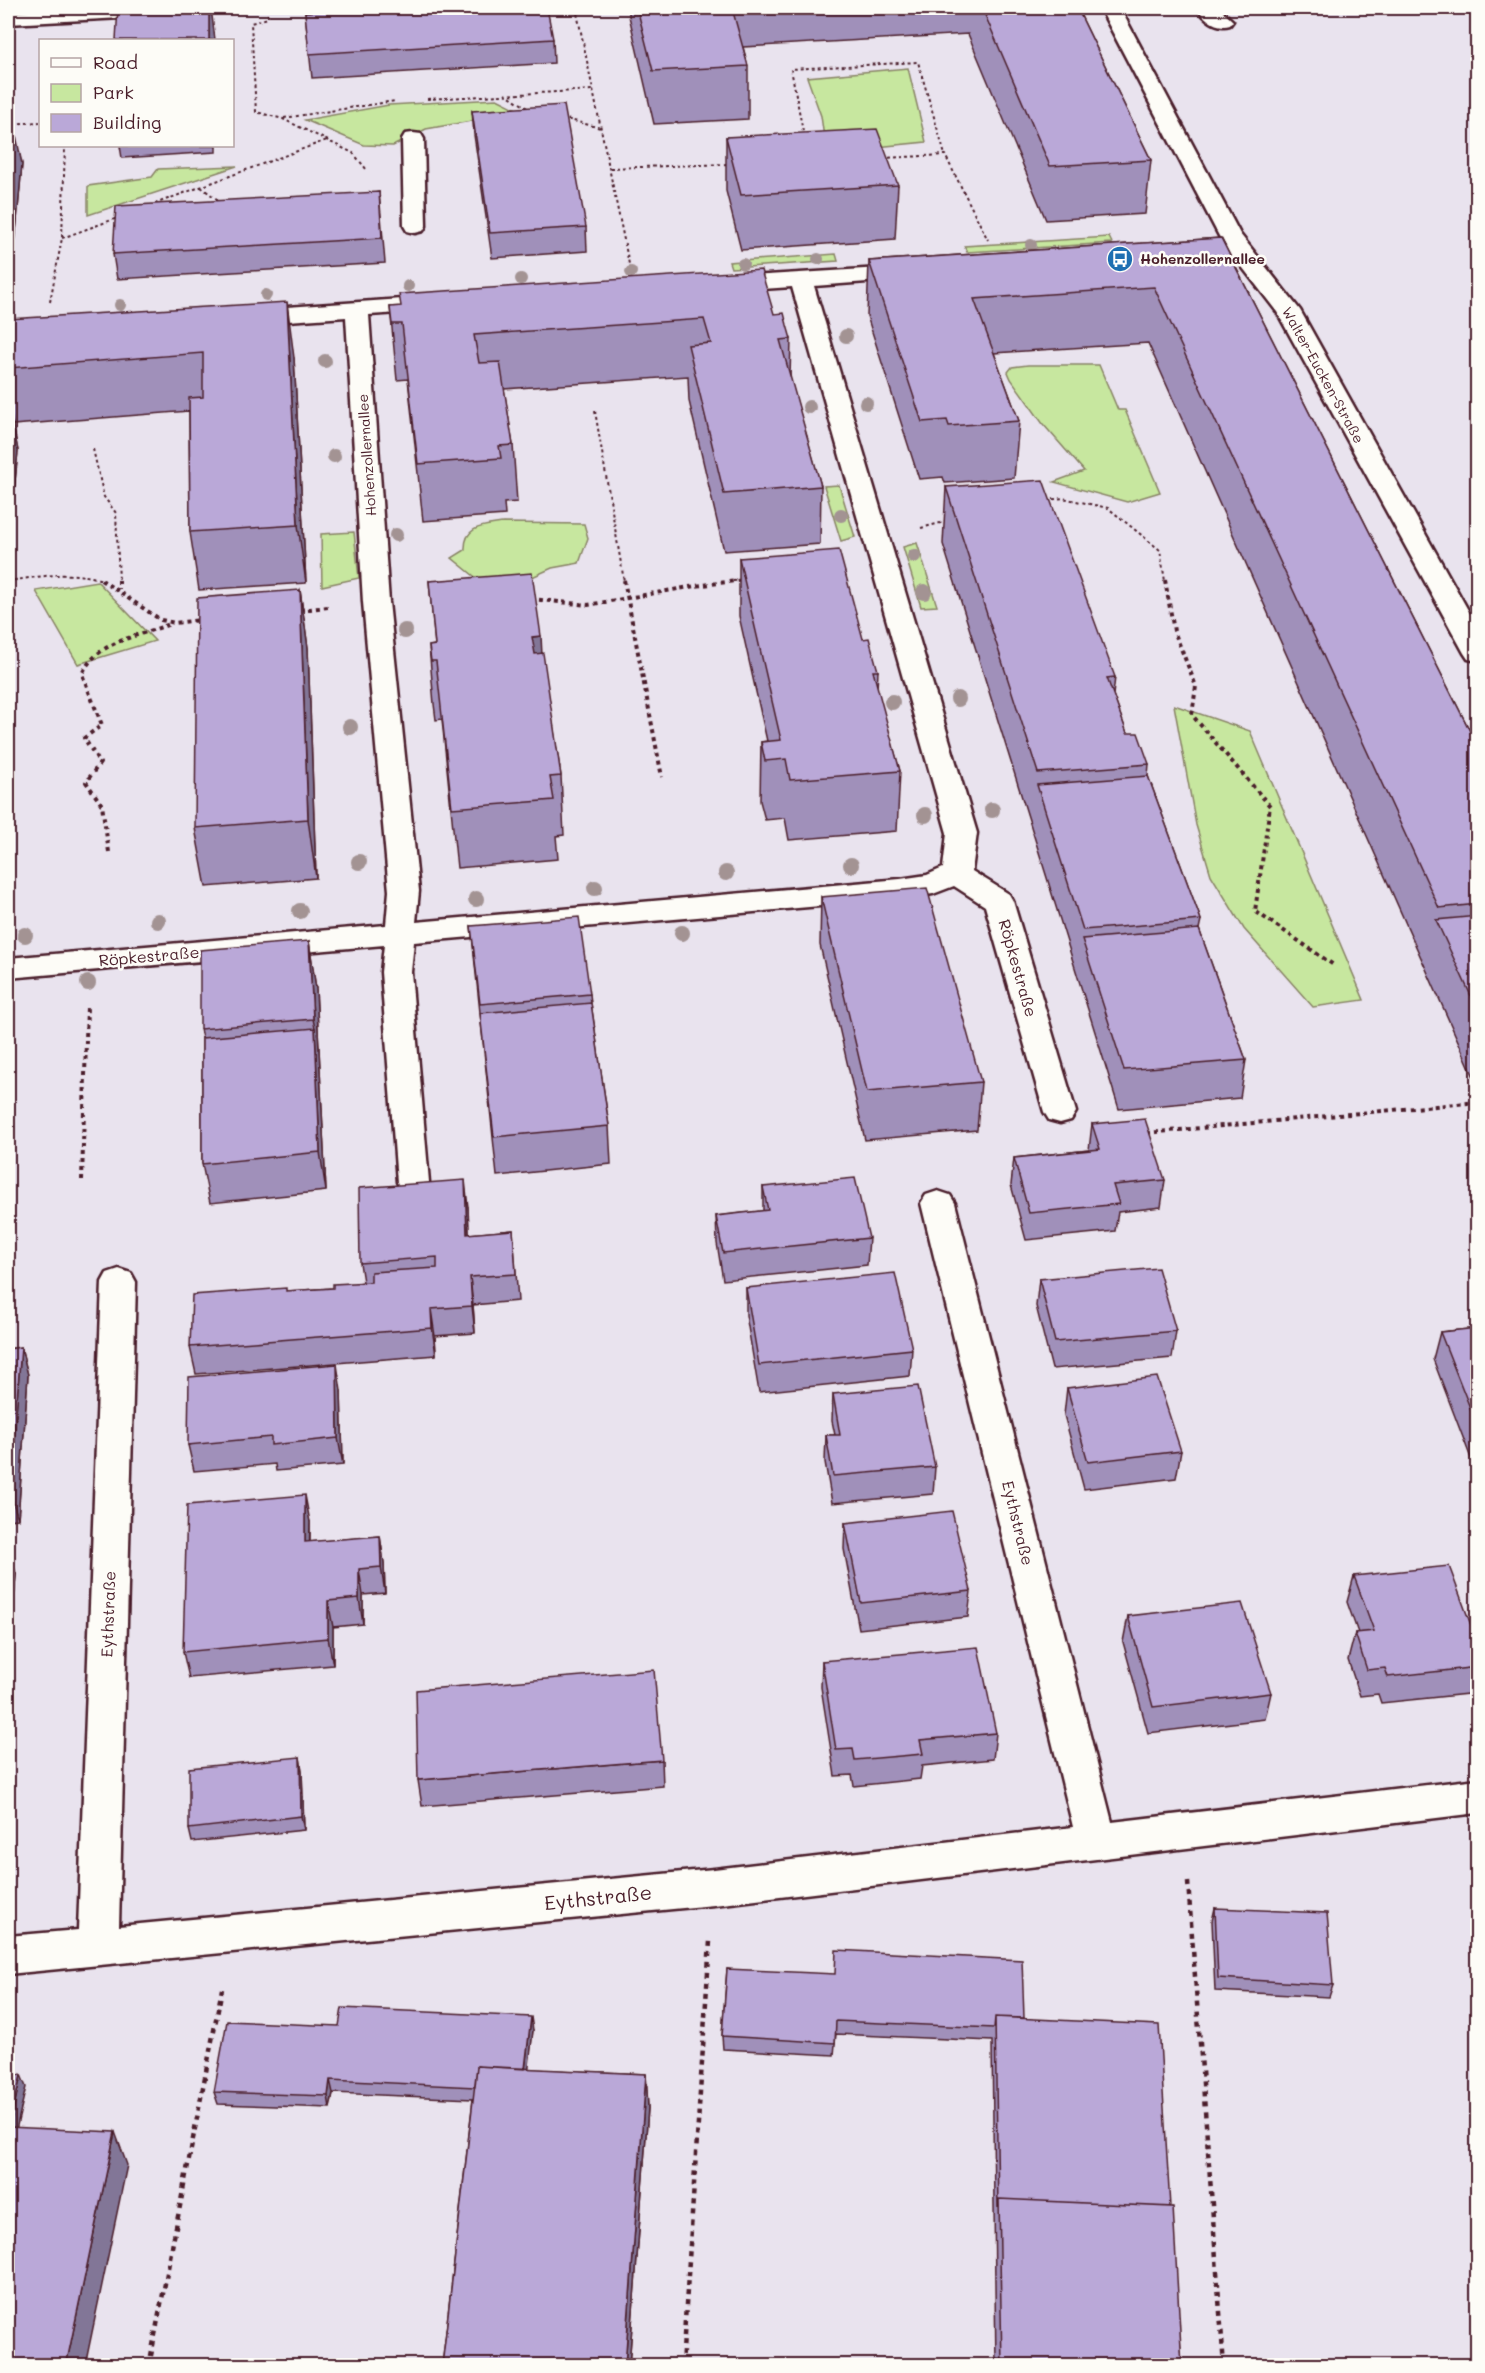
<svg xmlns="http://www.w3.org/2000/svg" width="1485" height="2373" font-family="Mali,sans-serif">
	<rect width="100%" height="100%" fill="#e9e3ee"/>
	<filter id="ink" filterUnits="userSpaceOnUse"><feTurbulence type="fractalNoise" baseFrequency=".0167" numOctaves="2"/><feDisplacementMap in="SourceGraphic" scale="12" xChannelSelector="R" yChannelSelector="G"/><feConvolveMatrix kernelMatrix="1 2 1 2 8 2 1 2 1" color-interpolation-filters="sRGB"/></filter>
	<g filter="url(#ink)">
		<!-- green -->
		<path fill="#c7e79f" stroke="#888365" stroke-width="1.5" d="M 908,68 L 926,142 L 826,152 L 821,116 L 807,77 Z
			M 497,99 L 523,112 L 426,129 L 393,146 L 364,145 L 305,120 L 389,105 Z
			M 237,166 L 88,215 L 88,186 L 152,177 L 158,169 Z
			M 1109,237 L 1112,243 L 967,252 L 964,246 Z
			M 836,254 L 838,261 L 731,268 L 729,262 Z
			M 1028,365 L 1099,365 L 1118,410 L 1125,410 L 1160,492 L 1127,502 L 1054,482 L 1084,471 L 1043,424 L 1011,379 L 1008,372 L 1012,367 Z
			M 839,485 L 855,537 L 841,541 L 824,486 Z
			M 503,523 L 584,524 L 588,538 L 579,563 L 552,568 L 519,583 L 479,580 L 452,558 L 465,550 C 464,526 483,526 503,523 Z
			M 354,532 L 359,578 L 322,586 L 321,534 Z
			M 917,543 L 937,606 L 921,607 L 903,547 Z
			M 97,581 L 155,641 L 78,664 L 36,591 Z
			M 1174,705 L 1250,731 L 1364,1000 L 1313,1007 L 1244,929 L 1211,875 L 1196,825 Z"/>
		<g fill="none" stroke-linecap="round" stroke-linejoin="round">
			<!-- minor casing -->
			<g stroke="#4a1f2b" stroke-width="5">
				<path id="minor" d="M 94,8 L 208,8 L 205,12 L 198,14 L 8,24 L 8,12 Z
					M 1100,8 L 1120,8 L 1240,234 L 1300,310 L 1478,628 L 1478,661 L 1468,659 L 1464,653 L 1277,312 L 1236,259 L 1183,262 L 1175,260 L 1172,255 L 1175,250 L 1226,246 L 1219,236 Z
					M 1197,8 L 1219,8 L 1233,21 L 1230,25 C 1216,29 1205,19 1197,8 Z
					M 413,133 L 421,134 L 424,139 L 426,226 L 423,231 L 415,233 L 407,231 L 404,226 L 402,139 L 405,134 Z
					M 913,266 L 921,268 L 924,273 L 921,278 L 814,286 L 977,833 L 972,871 L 1009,894 L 1013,901 L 1076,1112 L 1071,1120 L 1060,1123 L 1049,1120 L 1044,1112 L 985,906 L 954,886 L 933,894 L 900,899 L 414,942 L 411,972 L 429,1182 L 425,1190 L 413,1194 L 401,1190 L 397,1182 L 381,972 L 384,945 L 8,978 L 8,958 L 386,925 L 389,891 L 363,602 L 346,317 L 243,324 L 235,322 L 231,317 L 235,312 L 243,310 L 446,296 L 454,298 L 458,303 L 454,308 L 446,310 L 369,315 L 389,602 L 419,891 L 416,922 L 900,879 L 927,875 L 943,868 L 947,833 L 792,287 L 719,292 L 711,290 L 708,285 L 711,280 L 719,278 Z
					M 938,1191 L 950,1195 L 955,1203 L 1112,1822 L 1478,1779 L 1478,1813 L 714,1905 L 8,1974 L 8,1936 L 78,1930 L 102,1282 L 107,1273 L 119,1269 L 131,1273 L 136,1282 L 119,1926 L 714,1869 L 1073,1827 L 921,1203 L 926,1195 Z"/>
			</g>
			<!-- path-far2 -->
			<path stroke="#4a1f2b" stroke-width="2" stroke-dasharray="3 3" stroke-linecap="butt" d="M 268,8 L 268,18 L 251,23 L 256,112 L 283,119 L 353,153 L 367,170
				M 576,8 L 629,264
				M 505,93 L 529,109
				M 427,99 L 594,90
				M 284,118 L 395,101
				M 562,118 L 601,128
				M 8,124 L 40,122
				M 804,137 L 791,69 L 918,62 L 945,155
				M 883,158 L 945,155 L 988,240
				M 610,168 L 729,164
				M 201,187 L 222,203
				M 149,206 L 327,140
				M 62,238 L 120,217
				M 50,302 L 62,238 L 65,146
				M 595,411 L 624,581
				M 93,449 L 104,497 L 116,513 L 119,581
				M 1047,500 L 1063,498 L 1108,508 L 1160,550 L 1165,581
				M 921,528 L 948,521
				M 8,581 C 39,577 74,569 105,581
				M 733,581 L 744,580"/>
			<!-- path-far1 -->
			<path stroke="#4a1f2b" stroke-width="4" stroke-dasharray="4 4" stroke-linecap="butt" d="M 101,580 L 161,620 L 175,623 L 200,620
				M 119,580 L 119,589
				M 624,580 L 662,777
				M 1165,580 L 1174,631 L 1196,686 L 1192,715 L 1270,806 L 1255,911 L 1335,966
				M 8,581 L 16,580
				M 531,599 L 588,605 L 695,586 L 744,580
				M 300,610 L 328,607
				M 109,852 L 102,805 L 86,782 L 100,763 L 84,738 L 102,725 L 82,674 C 99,639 139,637 172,623
				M 1147,1133 L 1478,1102
				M 82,1180 L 87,1006"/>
			<!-- path -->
			<path stroke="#4a1f2b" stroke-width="4.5" stroke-dasharray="5 5" stroke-linecap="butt" d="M 1188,1882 L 1224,2366
				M 149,2366 L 222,1989
				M 682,2366 L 710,1941"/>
			<!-- minor -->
			<use href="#minor" fill="#fdfcf7" fill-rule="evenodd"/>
		</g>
		<!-- trees -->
		<g fill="#a39393">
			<circle cx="1031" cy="245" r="6"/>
			<circle cx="818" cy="259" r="6"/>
			<circle cx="743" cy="264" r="6"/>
			<circle cx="631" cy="272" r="6"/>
			<circle cx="521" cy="279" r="6"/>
			<circle cx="408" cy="286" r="6"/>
			<circle cx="266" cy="295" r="6"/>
			<circle cx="120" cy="305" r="6"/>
			<circle cx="846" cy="336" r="7"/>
			<circle cx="325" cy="361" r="7"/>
			<circle cx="866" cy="403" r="7"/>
			<circle cx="809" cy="407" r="7"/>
			<circle cx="334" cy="456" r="7"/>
			<circle cx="841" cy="515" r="7"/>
			<circle cx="396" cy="535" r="7"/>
			<circle cx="914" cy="556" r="7"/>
			<circle cx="924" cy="592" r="8"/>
			<circle cx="405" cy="631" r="8"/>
			<circle cx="958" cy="699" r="8"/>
			<circle cx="892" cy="702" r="8"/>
			<circle cx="350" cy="727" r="8"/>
			<circle cx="992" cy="810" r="8"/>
			<circle cx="925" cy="815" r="8"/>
			<circle cx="359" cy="862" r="8"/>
			<circle cx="851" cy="865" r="8"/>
			<circle cx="726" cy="873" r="8"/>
			<circle cx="595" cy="888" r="8"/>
			<circle cx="476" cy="899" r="8"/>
			<circle cx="300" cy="911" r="8"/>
			<circle cx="158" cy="921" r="8"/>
			<circle cx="682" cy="933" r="8"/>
			<circle cx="25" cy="935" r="8"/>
			<circle cx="88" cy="983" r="8"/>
		</g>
		<!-- wall -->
		<path fill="#a090ba" stroke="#4a1f2b" stroke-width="1.5" d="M 629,8 L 1077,8 L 1151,160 L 1145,214 L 1046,220 L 968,34 L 743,47 L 748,66 L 748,119 L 654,124 L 629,16 Z
			M 305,12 L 553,39 L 554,63 L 312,78 Z
			M 8,111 L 22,164 L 11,288 L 8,288 Z
			M 472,111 L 586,227 L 587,251 L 492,258 L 474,135 Z
			M 726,137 L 898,185 L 895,239 L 741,250 L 726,191 Z
			M 120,146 L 216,146 L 216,152 L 122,158 Z
			M 379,192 L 385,263 L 117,279 L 113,254 Z
			M 1221,238 L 1478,747 L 1478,1077 L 1474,1077 L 1148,343 L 994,353 L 1019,421 L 1014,478 L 945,483 L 943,477 L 919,479 L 867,316 L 869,261 Z
			M 390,307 L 774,314 L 791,339 L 790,378 L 821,486 L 820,544 L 724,551 L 689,401 L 688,376 L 504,389 L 513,445 L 517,502 L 504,503 L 505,515 L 423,521 L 408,379 L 397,380 Z
			M 8,319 L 294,358 L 306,583 L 199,590 L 190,532 L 189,411 L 13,425 L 18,451 L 8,551 Z
			M 946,487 L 1115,677 L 1113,695 L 1127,733 L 1149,764 L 1148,776 L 1201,920 L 1199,929 L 1246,1060 L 1240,1098 L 1119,1109 L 943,544 Z
			M 739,558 L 863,639 L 878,671 L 877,689 L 900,771 L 897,831 L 789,840 L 785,818 L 765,820 L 760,801 L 761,742 L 767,741 L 739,616 Z
			M 429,581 L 542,653 L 561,776 L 564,835 L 556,836 L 558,859 L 457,868 L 442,719 L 436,720 L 434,704 L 429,646 L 435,645 Z
			M 300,590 L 308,648 L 316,878 L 206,887 L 195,828 Z
			M 821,897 L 981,1082 L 977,1130 L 865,1140 L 820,945 Z
			M 471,926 L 590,994 L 591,1003 L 609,1126 L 611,1164 L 497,1176 Z
			M 309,941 L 316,989 L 326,1191 L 210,1203 L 202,1164 L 202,1038 L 200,1029 Z
			M 1092,1124 L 1165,1180 L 1161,1207 L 1118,1212 L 1115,1231 L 1026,1240 L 1011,1185 L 1014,1158 L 1089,1150 Z
			M 763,1187 L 869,1238 L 867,1265 L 723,1280 L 717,1243 L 716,1216 L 763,1211 Z
			M 468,1207 L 469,1234 L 513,1230 L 518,1301 L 473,1305 L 475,1333 L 435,1336 L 436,1355 L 196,1374 L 190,1347 L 287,1291 L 333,1288 L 363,1282 L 360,1263 Z
			M 1039,1279 L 1176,1331 L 1172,1358 L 1052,1369 L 1036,1306 Z
			M 746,1288 L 912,1349 L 910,1376 L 759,1392 L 746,1315 Z
			M 1478,1328 L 1478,1474 L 1477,1474 L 1433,1359 L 1440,1332 Z
			M 21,1347 L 28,1375 L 18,1519 L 8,1520 L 8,1349 Z
			M 1067,1388 L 1181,1451 L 1176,1478 L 1084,1489 L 1064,1415 Z
			M 341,1391 L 343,1465 L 276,1471 L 275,1464 L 194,1471 L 188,1445 Z
			M 833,1394 L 935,1467 L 933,1494 L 832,1503 L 825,1462 L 826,1435 L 835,1435 L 832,1421 Z
			M 310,1522 L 310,1542 L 380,1536 L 384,1563 L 385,1593 L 363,1595 L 363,1624 L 333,1627 L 333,1665 L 189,1678 L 183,1652 Z
			M 845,1523 L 971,1591 L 968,1617 L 859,1629 L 844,1549 Z
			M 8,1547 L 16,1574 L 11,1633 L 8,1633 Z
			M 1354,1576 L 1478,1644 L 1477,1693 L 1381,1703 L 1378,1694 L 1360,1696 L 1348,1660 L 1355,1633 L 1358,1633 L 1347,1602 Z
			M 1128,1616 L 1271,1693 L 1265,1719 L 1148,1733 L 1123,1642 Z
			M 822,1661 L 996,1733 L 993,1759 L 922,1766 L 920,1779 L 854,1786 L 852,1775 L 835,1776 L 821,1687 Z
			M 300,1757 L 302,1771 L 304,1830 L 192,1842 L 189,1829 Z
			M 662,1760 L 663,1786 L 422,1806 L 418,1780 Z
			M 1215,1908 L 1333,1985 L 1329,1997 L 1215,1991 L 1212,1921 Z
			M 727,1969 L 1024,2018 L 1170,2207 L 1182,2366 L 996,2366 L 992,2041 L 836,2034 L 834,2055 L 723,2049 L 722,2036 Z
			M 339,2026 L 533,2030 L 528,2069 L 646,2074 L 648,2108 L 629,2366 L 442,2366 L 473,2099 L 333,2093 L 330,2108 L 218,2104 L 214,2092 Z"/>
		<!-- shaded-wall -->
		<path fill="#827697" stroke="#4a1f2b" stroke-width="1.5" d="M 209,8 L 211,8 L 215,40 L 209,40 Z
			M 11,111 L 22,164 L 11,288 L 8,271 L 8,153 Z
			M 287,302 L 294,358 L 306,583 L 298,525 Z
			M 8,399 L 18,451 L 8,551 Z
			M 300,590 L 308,648 L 316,878 L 308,819 Z
			M 541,636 L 544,694 L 536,695 L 532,637 Z
			M 309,941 L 316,989 L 326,1191 L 320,1152 L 315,1028 L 313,1019 Z
			M 465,1180 L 468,1207 L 470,1261 L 467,1234 Z
			M 470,1277 L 473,1305 L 475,1333 L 472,1306 Z
			M 431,1309 L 435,1336 L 436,1355 L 432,1328 Z
			M 21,1347 L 28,1375 L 18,1519 L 10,1492 Z
			M 337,1364 L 341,1391 L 343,1465 L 338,1438 Z
			M 305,1495 L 310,1522 L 309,1569 L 305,1542 Z
			M 380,1536 L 384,1563 L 385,1593 L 381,1567 Z
			M 8,1547 L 16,1574 L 11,1633 L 8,1622 Z
			M 359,1569 L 363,1595 L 363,1624 L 359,1598 Z
			M 328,1601 L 333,1627 L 333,1665 L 328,1638 Z
			M 8,1719 L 9,1723 L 8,1751 Z
			M 300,1757 L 302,1771 L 304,1830 L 301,1816 Z
			M 531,2017 L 533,2030 L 525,2102 L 523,2089 Z
			M 646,2074 L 648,2108 L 629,2366 L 625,2366 Z
			M 21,2075 L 26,2087 L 9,2160 L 8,2134 Z
			M 330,2080 L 333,2093 L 330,2108 L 328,2096 Z
			M 115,2132 L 127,2165 L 85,2366 L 66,2366 Z"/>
		<!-- building -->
		<path fill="#baa8d8" stroke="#4a1f2b" stroke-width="1.5" d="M 118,8 L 209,8 L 209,40 L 116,40 Z
			M 395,8 L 547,8 L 553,39 L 309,54 L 305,12 Z
			M 637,8 L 732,8 L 748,66 L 653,71 Z
			M 982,8 L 1077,8 L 1151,160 L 1050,166 Z
			M 564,105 L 586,227 L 490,233 L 472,111 Z
			M 8,111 L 11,111 L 8,153 Z
			M 877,129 L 898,185 L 741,195 L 726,137 Z
			M 379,192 L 382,238 L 113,254 L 116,206 Z
			M 1221,238 L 1478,747 L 1478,904 L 1439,908 L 1154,287 L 974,299 L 1019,421 L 949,426 L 947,420 L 922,422 L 869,261 Z
			M 761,270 L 774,314 L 784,313 L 787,325 L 791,339 L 780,340 L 821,486 L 724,494 L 688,345 L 711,343 L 704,319 L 474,335 L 479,363 L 500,362 L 513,445 L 499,446 L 501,458 L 418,464 L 402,324 L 392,324 L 390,307 L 401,306 L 399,294 Z
			M 287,302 L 298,525 L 190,532 L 189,398 L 203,397 L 203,353 L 8,368 L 8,319 Z
			M 1043,480 L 1115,677 L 1107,678 L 1127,733 L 1138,733 L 1149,764 L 1038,773 L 946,487 Z
			M 839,550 L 863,639 L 869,638 L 878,671 L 873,671 L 900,771 L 790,780 L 786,759 L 765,761 L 761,742 L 781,740 L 739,558 Z
			M 532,573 L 541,636 L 532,637 L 535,654 L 543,653 L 561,776 L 550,777 L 554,800 L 452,808 L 436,661 L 431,661 L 429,646 L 435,645 L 429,581 Z
			M 300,590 L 308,819 L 195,828 L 197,598 Z
			M 1148,776 L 1201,920 L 1083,930 L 1037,785 Z
			M 927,888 L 981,1082 L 867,1092 L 821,897 Z
			M 1478,916 L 1478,1011 L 1436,920 Z
			M 579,917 L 590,994 L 480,1004 L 471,926 Z
			M 1199,929 L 1246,1060 L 1124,1070 L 1082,939 Z
			M 309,941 L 313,1019 L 200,1029 L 200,950 Z
			M 591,1003 L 609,1126 L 494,1137 L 480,1013 Z
			M 315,1028 L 320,1152 L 202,1164 L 202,1038 Z
			M 1145,1119 L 1165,1180 L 1113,1185 L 1119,1204 L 1029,1213 L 1014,1158 L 1100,1149 L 1092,1124 Z
			M 855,1178 L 869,1238 L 723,1253 L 716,1216 L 768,1210 L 763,1187 Z
			M 465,1180 L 467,1234 L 513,1230 L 516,1274 L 470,1277 L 472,1306 L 431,1309 L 432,1328 L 190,1347 L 192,1295 L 286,1288 L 286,1291 L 333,1288 L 333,1284 L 371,1282 L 371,1272 L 437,1268 L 437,1257 L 360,1263 L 359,1188 Z
			M 1158,1268 L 1176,1331 L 1055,1342 L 1039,1279 Z
			M 895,1273 L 912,1349 L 759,1365 L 746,1288 Z
			M 1478,1328 L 1478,1428 L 1440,1332 Z
			M 21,1347 L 10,1492 L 8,1492 L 8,1349 Z
			M 337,1364 L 338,1438 L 271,1445 L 271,1437 L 188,1445 L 189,1377 Z
			M 1157,1377 L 1181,1451 L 1088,1462 L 1067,1388 Z
			M 918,1386 L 935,1467 L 833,1476 L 826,1435 L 840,1435 L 833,1394 Z
			M 305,1495 L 305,1542 L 380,1536 L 381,1567 L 359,1569 L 359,1598 L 328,1601 L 328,1638 L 183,1652 L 187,1505 Z
			M 952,1511 L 971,1591 L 861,1603 L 845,1523 Z
			M 1449,1566 L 1478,1644 L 1478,1667 L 1388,1677 L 1385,1668 L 1367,1670 L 1355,1633 L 1374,1631 L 1354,1576 Z
			M 1242,1603 L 1271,1693 L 1153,1707 L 1128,1616 Z
			M 978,1647 L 996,1733 L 920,1740 L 923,1754 L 855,1760 L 853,1749 L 836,1750 L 822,1661 Z
			M 654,1670 L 662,1760 L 418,1780 L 416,1690 Z
			M 300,1757 L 301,1816 L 189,1829 L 189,1768 Z
			M 1215,1908 L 1327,1913 L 1333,1985 L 1218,1978 Z
			M 836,1950 L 1022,1960 L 1024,2018 L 995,2017 L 994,2028 L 836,2021 L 835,2043 L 722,2036 L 727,1969 L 835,1974 Z
			M 342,2008 L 531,2017 L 525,2069 L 477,2066 L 475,2087 L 330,2080 L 328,2096 L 214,2092 L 227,2021 L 339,2026 Z
			M 995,2017 L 1159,2025 L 1170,2207 L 999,2199 L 998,2208 Z
			M 477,2066 L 646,2074 L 625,2366 L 442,2366 Z
			M 8,2074 L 21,2075 L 9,2127 L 8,2127 Z
			M 8,2127 L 115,2132 L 66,2366 L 8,2366 Z
			M 999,2199 L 1173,2207 L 1182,2366 L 1002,2366 Z"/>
	</g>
	<!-- icons -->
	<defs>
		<g id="bus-disc" transform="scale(1.35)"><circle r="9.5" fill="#1f6fb2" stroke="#fdfcf7"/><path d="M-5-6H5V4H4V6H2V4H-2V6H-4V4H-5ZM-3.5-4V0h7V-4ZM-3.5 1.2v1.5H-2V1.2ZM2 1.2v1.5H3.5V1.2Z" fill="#fff"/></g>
	</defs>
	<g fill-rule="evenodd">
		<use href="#bus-disc" x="1120" y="259"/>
	</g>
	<g text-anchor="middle" stroke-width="5" stroke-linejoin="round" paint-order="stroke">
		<!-- far-poi labels -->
		<g font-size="14" font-weight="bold" fill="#4a1f2b" stroke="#fdfcf7" text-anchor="start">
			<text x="1140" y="264">Hohenzollernallee</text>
		</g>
		<!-- far-street labels -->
		<g font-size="14" fill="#4a1f2b" stroke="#fdfcf7">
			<text transform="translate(1323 375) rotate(61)" y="5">Walter-Eucken-Straße</text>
			<text transform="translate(367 455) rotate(-94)" y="5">Hohenzollernallee</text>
		</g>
		<!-- street labels -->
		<g font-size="16" fill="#4a1f2b" stroke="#fdfcf7">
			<text transform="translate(149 956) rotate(-5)" y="6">Röpkestraße</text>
			<text transform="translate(1018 968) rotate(74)" y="6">Röpkestraße</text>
			<text transform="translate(1018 1523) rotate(76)" y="6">Eythstraße</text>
			<text transform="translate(108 1614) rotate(-88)" y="6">Eythstraße</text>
		</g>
		<!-- near-street labels -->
		<g font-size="20" fill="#4a1f2b" stroke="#fdfcf7">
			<text transform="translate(598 1898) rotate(-6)" y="7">Eythstraße</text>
		</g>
	</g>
	<!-- margin -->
	<rect width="1485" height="2373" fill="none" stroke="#fdfcf7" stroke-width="30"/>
	<rect x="15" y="15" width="1455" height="2343" fill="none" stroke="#4a1f2b" stroke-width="2" filter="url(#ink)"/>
	<!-- legend -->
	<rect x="39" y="39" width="195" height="108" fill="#fdfcf7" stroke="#b5a4a5" stroke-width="1.5"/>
	<rect x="51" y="58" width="30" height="9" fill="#fdfcf7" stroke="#b5a4a5" stroke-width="1.5"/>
	<text x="93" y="69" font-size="18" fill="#4a1f2b">Road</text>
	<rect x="51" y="84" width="30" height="18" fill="#c7e79f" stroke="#b5a4a5" stroke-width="1.5"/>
	<text x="93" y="99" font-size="18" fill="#4a1f2b">Park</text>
	<rect x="51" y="114" width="30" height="18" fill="#baa8d8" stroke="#b5a4a5" stroke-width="1.5"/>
	<text x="93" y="129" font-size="18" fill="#4a1f2b">Building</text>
</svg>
